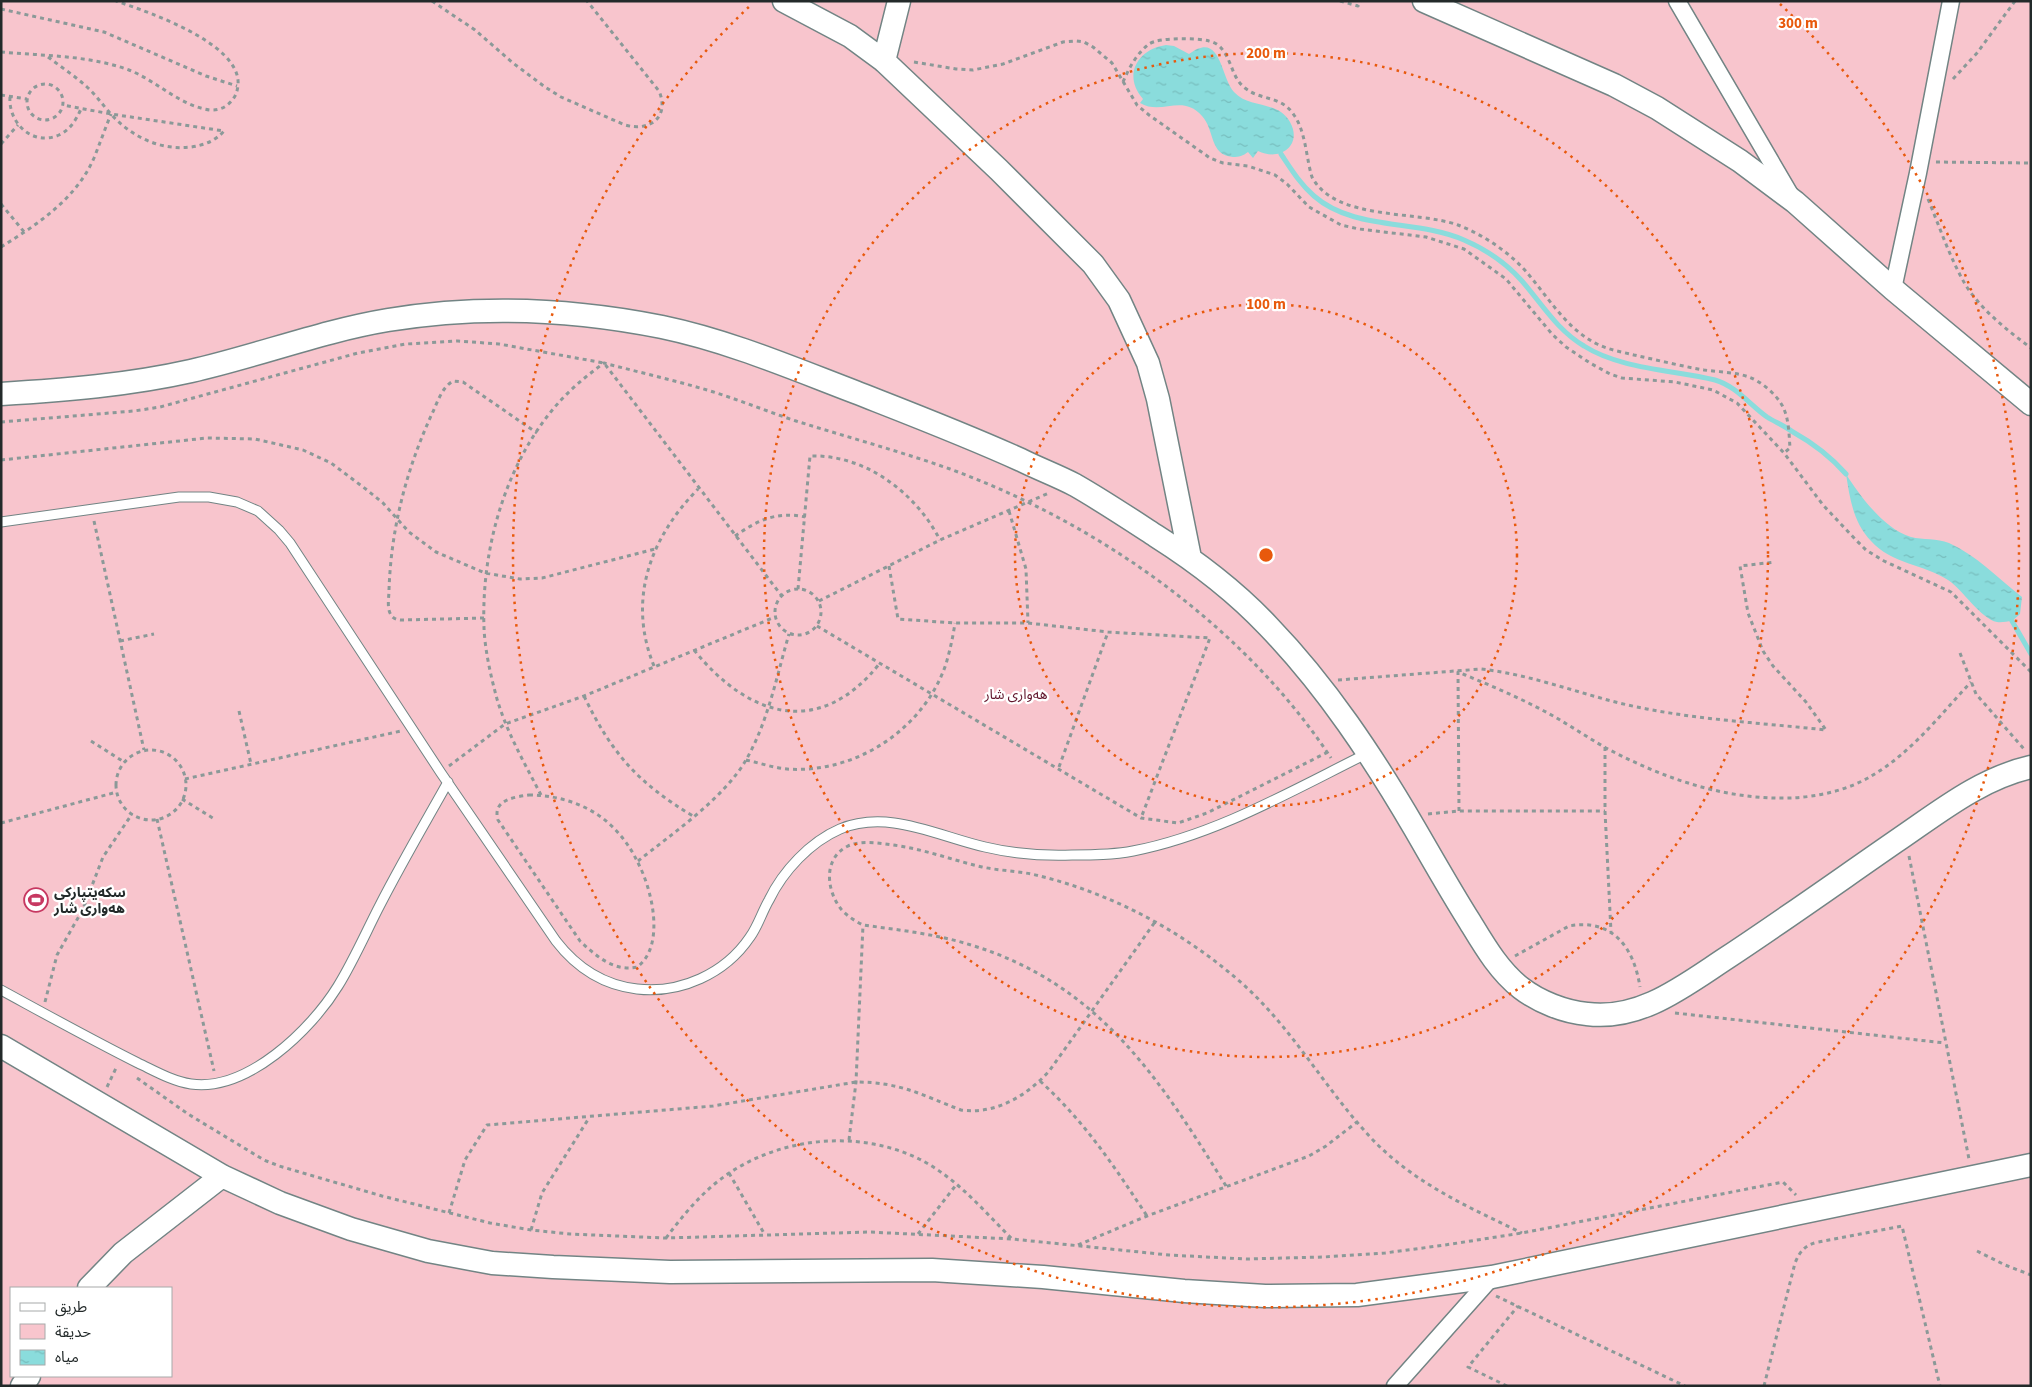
<svg xmlns="http://www.w3.org/2000/svg" width="2032" height="1387" font-family="'Source Sans 3','Noto Sans Arabic',sans-serif">
	<defs>
		<pattern id="water-ripples" width="26" height="14" patternUnits="userSpaceOnUse" patternTransform="scale(1.25)"><rect width="26" height="14" fill="#8adcdc"/><path d="M2 4q2-2 4 0t4 0M15 11q2-2 4 0t4 0" fill="none" stroke="#77bdbd"/></pattern>
	</defs>
	<rect width="100%" height="100%" fill="#e0f4f3"/>
	<!-- park -->
	<path fill="#f8c5cd" fill-rule="evenodd" d="M 1,1 L 2031,1 L 2031,1386 L 1,1386 ZM 11,1288 L 171,1288 L 171,1376 L 11,1376 Z"/>
	<!-- water -->
	<path fill="url(#water-ripples)" d="M 1166,45 L 1174,46 L 1189,54 C 1221,30 1220,76 1234,92 C 1249,109 1278,100 1290,122 C 1303,145 1280,162 1258,151 L 1253,158 L 1248,152 C 1243,156 1239,157 1233,157 C 1209,155 1215,130 1202,116 C 1182,93 1162,116 1140,103 L 1143,99 C 1122,75 1138,49 1166,45 Z
		M 1846,474 C 1860,496 1884,529 1911,537 C 1923,540 1937,538 1949,543 C 1976,555 1999,579 2022,597 L 2020,614 L 2012,621 C 2007,621 2002,623 1997,622 C 1981,619 1963,590 1948,580 C 1924,564 1891,564 1871,541 C 1853,522 1850,499 1846,474 Z"/>
	<g fill="none" stroke-linecap="round" stroke-linejoin="round">
		<!-- stream -->
		<path stroke="#8adcdc" stroke-width="5" d="M 1281,154 C 1291,169 1300,184 1314,196 C 1354,231 1416,219 1464,240 C 1485,249 1506,263 1522,281 C 1542,304 1557,330 1584,346 C 1620,369 1673,370 1715,380 C 1736,386 1750,405 1767,417 C 1775,422 1785,426 1793,432 C 1811,442 1832,458 1846,474
			M 2012,621 L 2031,654"/>
		<!-- lane casing -->
		<g stroke="#728484" stroke-width="11">
			<path id="lane" d="M 1,522 L 179,497 L 209,497 L 237,502 L 258,511 L 279,530 L 290,543 L 441,773 L 556,941 C 576,967 603,985 637,989 C 680,994 725,974 750,937 C 758,926 762,912 769,900 C 783,871 810,842 840,829 C 888,809 937,836 985,847 C 1014,854 1043,856 1072,855 C 1093,855 1113,855 1133,851 C 1216,835 1293,790 1368,753
				M 1,990 C 47,1015 92,1040 138,1063 C 155,1071 172,1081 191,1084 C 247,1092 311,1030 338,986 C 354,960 366,932 380,905 C 401,864 425,823 448,782"/>
		</g>
		<!-- street casing -->
		<g stroke="#728484" stroke-width="19">
			<path id="street" d="M 1677,1 L 1791,196
				M 1893,289 L 1918,173 L 1951,1
				M 1395,1386 L 1492,1277"/>
		</g>
		<!-- secondary casing -->
		<g stroke="#728484" stroke-width="25">
			<path id="secondary" d="M 784,1 L 850,36 L 884,61 L 999,170 L 1093,264 L 1119,300 L 1148,363 L 1158,399 L 1190,558
				M 1424,1 L 1614,85 L 1657,108 L 1740,161 L 1795,202 L 1893,289 L 2031,404
				M 884,61 L 899,1
				M 1,394 C 65,390 129,385 191,371 C 257,356 322,331 388,320 C 479,305 572,309 662,327 C 729,341 792,368 855,392 C 911,414 966,435 1021,460 C 1039,469 1058,476 1075,485 C 1103,501 1130,519 1156,536 C 1197,562 1235,591 1268,626 C 1326,686 1373,757 1415,829 C 1433,860 1451,892 1470,922 C 1484,945 1499,971 1521,988 C 1539,1002 1565,1012 1587,1014 C 1641,1021 1685,985 1728,957 C 1784,920 1840,880 1895,842 C 1938,813 1979,779 2031,767
				M 1,1046 L 222,1176 L 280,1203 L 351,1229 L 428,1251 L 492,1263 L 553,1267 L 670,1272 L 932,1270 L 1043,1277 L 1184,1291 L 1265,1296 L 1357,1295 L 1492,1277 L 2031,1165
				M 89,1288 L 123,1253 L 222,1176
				M 22,1386 L 29,1376"/>
		</g>
		<!-- path -->
		<path stroke="#8b9998" stroke-width="3" stroke-dasharray="4 4" stroke-linecap="butt" d="M 432,1 L 475,30 L 513,63 L 545,87 L 561,97 L 625,125 C 650,132 670,117 659,91 L 587,1
			M 1340,1 L 1358,6 L 1361,1
			M 1,9 L 104,32 L 206,76 L 237,86
			M 1,52 C 44,56 88,55 129,70 C 157,81 180,106 210,110 C 221,111 230,105 235,96 C 258,48 148,12 116,1
			M 48,57 C 61,67 75,76 87,87 C 96,95 102,104 110,113 C 130,136 160,151 191,147 C 205,145 215,141 224,131 L 111,114 L 63,105
			M 914,62 L 956,69 L 973,70 L 1003,64 L 1063,42 L 1076,41 L 1084,42 L 1093,47 L 1112,63 L 1137,105 L 1149,115 L 1210,158 L 1223,163 L 1248,166 L 1275,175 L 1287,184 L 1309,207 L 1341,225 L 1359,229 L 1426,237 L 1464,249 L 1506,279 L 1552,334 L 1566,347 L 1590,363 L 1610,374 L 1622,378 L 1675,382 L 1713,390 L 1737,403 L 1784,453 L 1823,505 L 1855,539 L 1866,550 L 1884,561 L 1951,592 L 2031,672
			M 1953,79 L 1977,53 L 2015,1
			M 1123,82 C 1129,68 1137,53 1149,44 C 1159,37 1198,38 1209,41 C 1214,42 1219,45 1222,49 C 1232,61 1232,78 1245,88 C 1261,101 1281,95 1294,115 C 1306,132 1306,158 1312,177 C 1335,221 1416,210 1458,225 C 1484,235 1512,254 1529,275 C 1550,300 1567,329 1597,344 C 1609,350 1622,352 1634,355 C 1657,360 1681,366 1704,370 C 1719,372 1735,372 1749,377 C 1762,382 1777,395 1783,407 C 1789,419 1789,435 1790,448 L 1784,453
			M27 102a18 18 0 1 1 36 0a18 18 0 1 1-36 0Z
			M 1,95 L 27,99
			M 10,97 C 8,122 32,147 59,135 C 70,130 76,120 81,109
			M 1,144 L 18,125
			M 1936,162 L 2031,163
			M 1928,199 C 1940,228 1950,258 1965,284 C 1981,310 2007,330 2031,348
			M 1,204 L 25,233
			M 1,247 C 38,224 76,199 94,158 C 100,143 105,129 111,114
			M 1,422 L 134,411 L 160,407 L 358,353 L 406,344 L 458,341 L 499,344 L 604,363 L 781,595
			M 1,460 L 207,438 L 255,439 L 303,450 L 331,463 L 367,490 L 383,503 L 409,532 L 436,552 L 485,573 L 520,579 L 542,578 L 655,549
			M 1009,511 L 1026,569 L 1028,623
			M 94,521 L 144,750
			M 735,536 C 758,520 777,511 805,517
			M 889,566 L 898,619 L 955,623 L 1028,623 L 1108,632 L 1210,638 L 1141,818
			M775 612a23 23 0 1 1 46 0a23 23 0 1 1-46 0Z
			M 798,589 L 810,456 C 865,454 916,493 940,540
			M 819,601 L 940,540 L 1049,493
			M 484,618 L 402,620 C 396,620 392,618 390,613 C 387,606 389,597 389,590 C 391,529 406,471 431,416 C 437,404 441,388 453,381 L 463,382 L 537,433
			M 817,626 L 1141,818 L 1178,823 L 1207,813 L 1326,753
			M 120,641 L 154,634
			M 694,650 C 749,718 820,739 880,663
			M 1960,653 L 1976,694 L 2024,749
			M 654,666 C 627,600 650,538 698,489
			M 1338,680 L 1481,669 C 1535,675 1584,696 1637,707 C 1699,720 1763,723 1826,730 L 1806,702 L 1773,666 L 1763,651 L 1748,613 L 1740,566 L 1775,562
			M 584,696 C 612,754 638,783 693,816
			M 239,711 L 251,764
			M 91,741 L 124,762
			M 1605,747 L 1605,811 L 1611,932
			M116 785a35 35 0 1 1 70 0a35 35 0 1 1-70 0Z
			M 746,760 C 760,763 774,768 787,769 C 856,774 924,729 946,664 C 950,650 953,637 955,623
			M 449,766 L 505,724 L 584,696 L 775,617
			M 1059,767 L 1108,632
			M 185,779 L 401,731
			M 529,795 C 554,795 580,802 601,817 C 616,828 629,844 637,861 C 652,888 666,946 637,967 C 614,972 596,956 580,941 L 498,820 C 492,800 514,797 529,795 Z
			M 541,795 C 525,764 507,733 497,699 C 491,677 485,651 484,628 C 481,548 506,460 561,400 C 574,386 589,374 604,363 C 638,372 673,380 707,390 C 737,399 766,411 796,421 C 847,437 899,451 950,469 C 1098,523 1244,626 1331,758
			M 182,799 L 216,820
			M 1459,811 L 1458,672 C 1487,684 1516,696 1544,711 C 1565,722 1585,736 1606,748 C 1663,778 1724,800 1790,798 C 1818,797 1849,790 1873,775 C 1912,752 1941,714 1971,682
			M 1428,814 L 1459,811 L 1605,811
			M 157,819 L 214,1071
			M 1,823 L 117,792
			M 1909,856 L 1969,1159
			M 638,861 C 672,834 724,798 746,760 C 768,722 777,675 789,634
			M 1515,956 L 1569,926 C 1613,918 1634,948 1640,987
			M 45,1002 L 57,955 L 83,909 L 103,857 L 132,814
			M 1675,1013 L 1945,1043
			M 137,1078 L 188,1114 L 264,1160 L 279,1166 L 382,1196 L 490,1223 L 531,1230 L 570,1234 L 666,1238 L 869,1232 L 1012,1239 L 1169,1255 L 1246,1259 L 1324,1257 L 1385,1253 L 1445,1245 L 1522,1233 L 1783,1182 L 1796,1195
			M 1040,1081 C 1085,1122 1114,1166 1147,1216
			M 107,1087 L 117,1066
			M 849,1140 L 856,1082 L 863,925
			M 729,1173 L 765,1235
			M 1226,1186 C 1160,1079 1099,984 971,945 C 936,934 899,930 863,925 C 855,921 847,916 841,909 C 826,890 823,858 848,846 C 862,840 878,843 893,845 C 924,849 952,860 982,867 C 1001,871 1021,871 1040,876 C 1112,894 1180,930 1237,979 C 1291,1025 1324,1088 1372,1139 C 1414,1183 1468,1207 1522,1233
			M 449,1213 L 465,1160 L 487,1125 L 713,1106 L 856,1082 C 900,1082 922,1095 961,1110 C 996,1115 1028,1095 1050,1070 L 1155,922
			M 531,1230 L 542,1193 L 589,1118
			M 918,1234 L 956,1185
			M 666,1238 C 681,1218 697,1198 717,1182 C 772,1138 854,1128 917,1158 C 955,1176 983,1210 1012,1239
			M 1078,1245 L 1147,1216 L 1309,1156 L 1326,1146 L 1357,1122
			M 1977,1251 L 2005,1265 L 2031,1275
			M 1496,1296 L 1685,1386
			M 1507,1386 L 1468,1367 L 1518,1306
			M 1764,1386 L 1795,1263 C 1800,1251 1805,1245 1818,1242 L 1902,1226 L 1940,1386"/>
		<!-- lane -->
		<use href="#lane" stroke="#fff" stroke-width="9"/>
		<!-- street -->
		<use href="#street" stroke="#fff" stroke-width="16"/>
		<!-- secondary -->
		<use href="#secondary" stroke="#fff" stroke-width="22"/>
	</g>
	<!-- distance rings -->
	<g fill="none" stroke="#e8590c" stroke-width="2.5" stroke-dasharray="2.5 5">
		<circle cx="1266" cy="555" r="251"/>
		<circle cx="1266" cy="555" r="502"/>
		<path d="M1780 4A753 753 0 1 1 752 4"/>
	</g>
	<!-- icons -->
	<defs>
		<g id="stadium-ring" transform="scale(1.25)"><circle r="9.5" fill="#fff" stroke="#c73861" stroke-width="1.5"/><path d="M0-5a6.5 5 0 1 0 0 10a6.5 5 0 1 0 0-10ZM-3.5-1.8h7v3.6h-7Z" fill="#c73861"/></g>
	</defs>
	<g fill-rule="evenodd">
		<use href="#stadium-ring" x="36" y="900"/>
	</g>
	<g text-anchor="middle" stroke-width="4.5" stroke-linejoin="round" paint-order="stroke">
		<!-- park labels -->
		<g font-size="14" fill="#61142b" stroke="#fff">
			<text x="1016" y="699">هەواری شار</text>
		</g>
		<!-- poi labels -->
		<g font-size="14" font-weight="bold" fill="#232a2a" stroke="#fff" text-anchor="start">
			<text x="54" y="897">سکەیتپارکی<tspan x="54" dy="16">هەواری شار</tspan></text>
		</g>
	</g>
	<circle cx="1266" cy="555" r="8" fill="#e8590c" stroke="#fff" stroke-width="2.5"/>
	<g font-size="15" text-anchor="middle" font-weight="bold" fill="#e8590c" stroke="#fff" stroke-width="4.5" stroke-linejoin="round" paint-order="stroke">
		<text x="1798" y="28">300 m</text>
		<text x="1266" y="58">200 m</text>
		<text x="1266" y="309">100 m</text>
	</g>
	<!-- border -->
	<rect width="2032" height="1387" fill="none" stroke="#232a2a" stroke-width="5"/>
	<!-- legend -->
	<rect x="10" y="1287" width="162" height="90" fill="#ffffff" stroke="#a7aaaa"/>
	<rect x="20" y="1303" width="25" height="8" fill="#ffffff" stroke="#a7aaaa"/>
	<text x="55" y="1312" font-size="15" fill="#232a2a">طريق</text>
	<rect x="20" y="1324" width="25" height="15" fill="#f8c5cd" stroke="#a7aaaa"/>
	<text x="55" y="1337" font-size="15" fill="#232a2a">حديقة</text>
	<rect x="20" y="1350" width="25" height="15" fill="url(#water-ripples)" stroke="#a7aaaa"/>
	<text x="55" y="1362" font-size="15" fill="#232a2a">مياه</text>
</svg>
